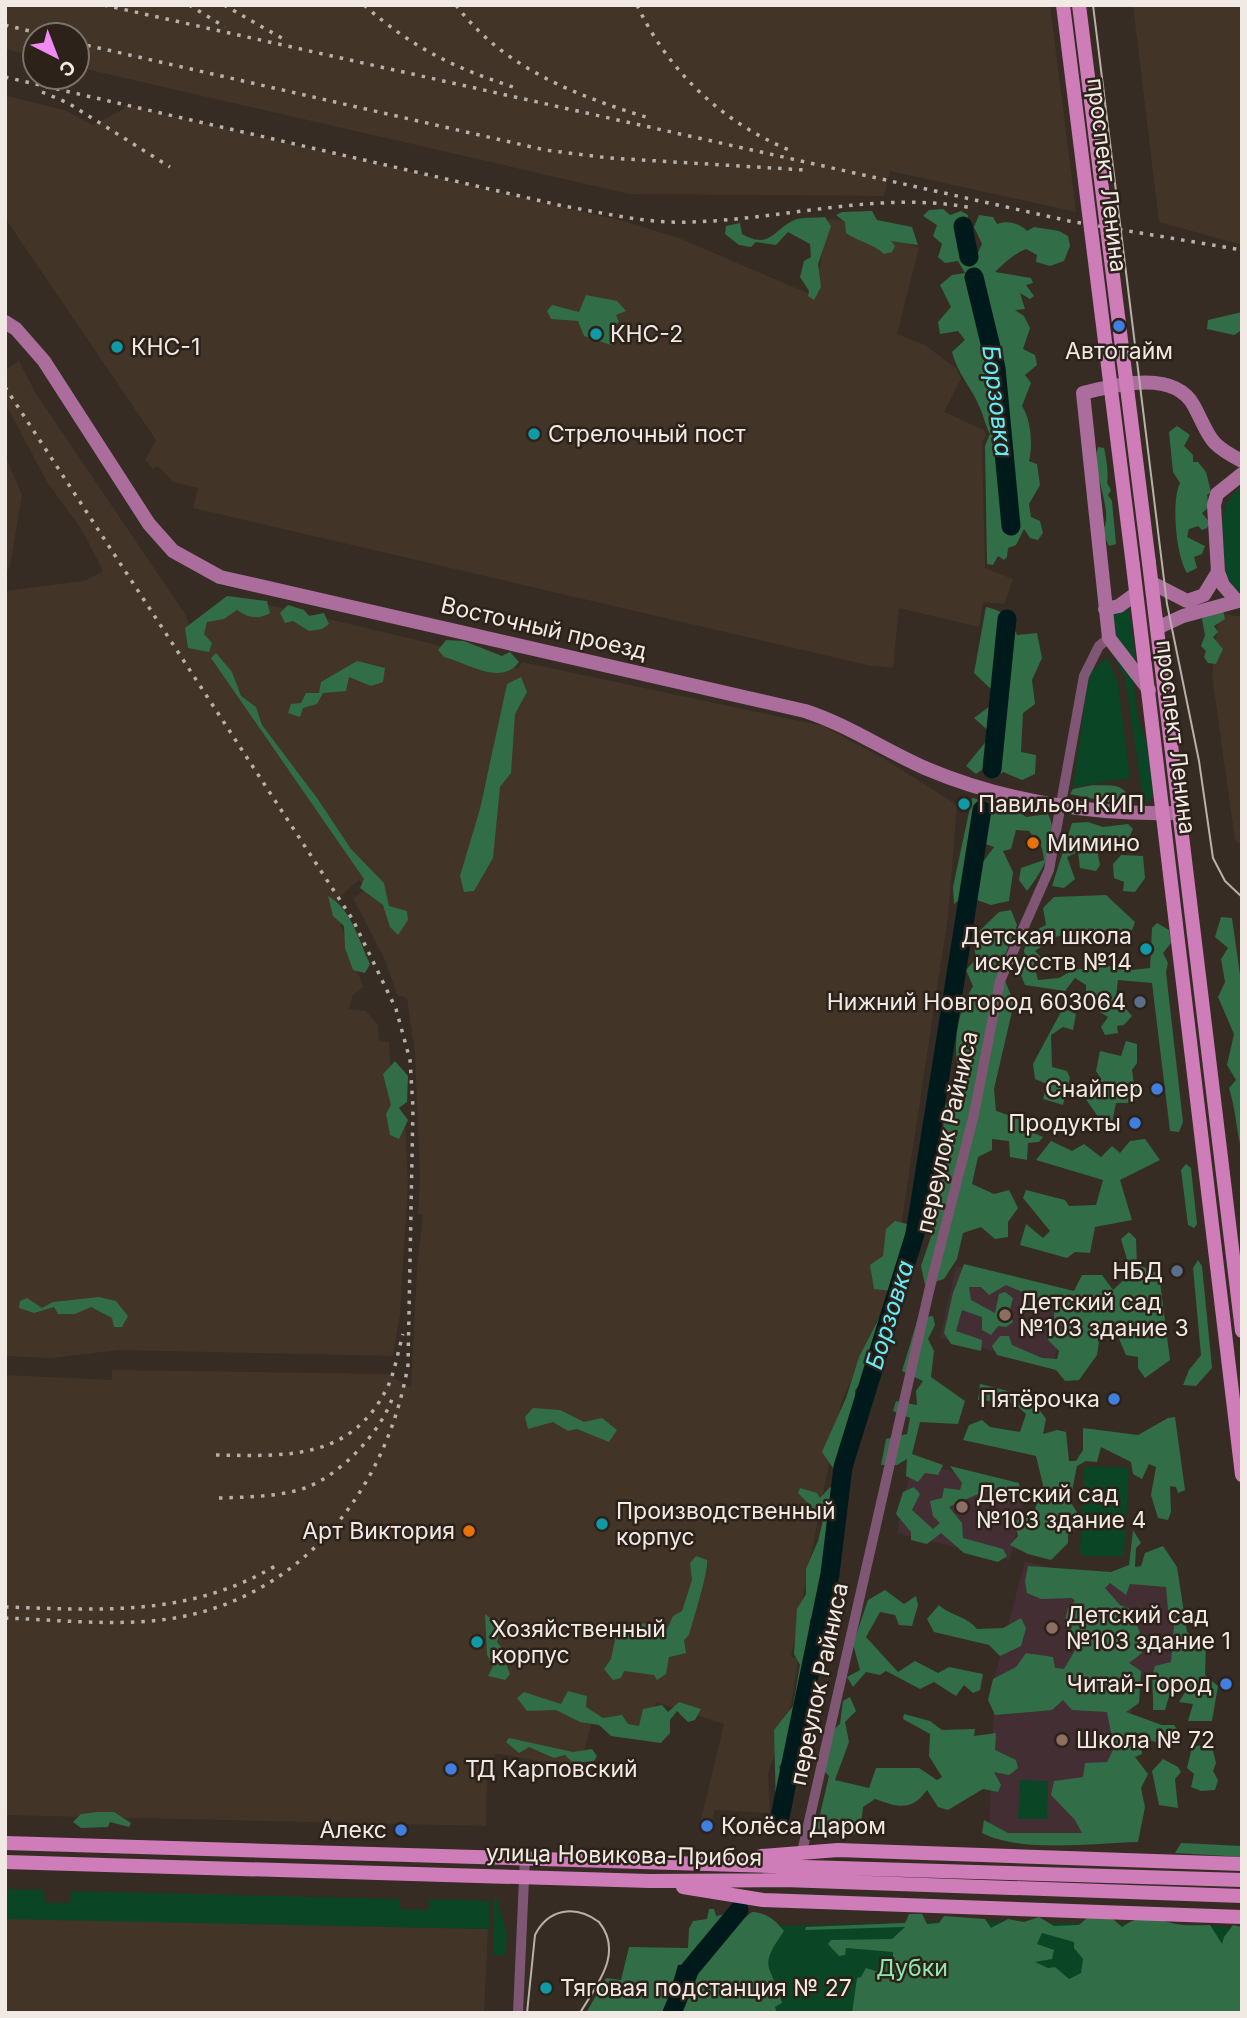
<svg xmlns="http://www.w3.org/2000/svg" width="1247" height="2018" font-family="Inter,sans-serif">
	<rect width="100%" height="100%" fill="#362c24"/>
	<!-- built -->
	<path fill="#423427" d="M 5,5 L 1050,5 L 1076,212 L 890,171 L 884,196 L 629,194 L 77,67 L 77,35 L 35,35 L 35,56 L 5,49 Z
		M 1133,5 L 1242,5 L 1242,245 L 1159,222 Z
		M 5,90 L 7,96 L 64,110 L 93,125 L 124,109 L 125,105 L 627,222 L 679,238 L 814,296 L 829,219 L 874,222 L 873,233 L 919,247 L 897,334 L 925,345 L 957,369 L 961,379 L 944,412 L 984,430 L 986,436 L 982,442 L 985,568 L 1013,579 L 1004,604 L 983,602 L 979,627 L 899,608 L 893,668 L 867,665 L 193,508 L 198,488 L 173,482 L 158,466 L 153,469 L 145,460 L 156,440 L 5,218 Z
		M 19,361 L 35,392 L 185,614 L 190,627 L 232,596 L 429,643 L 518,668 L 522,662 L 823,726 L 886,760 L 957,805 L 948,916 L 892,1286 L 841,1403 L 791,1657 L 798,1659 L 792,1701 L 768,1774 L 770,1813 L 715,1810 L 710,1829 L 699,1828 L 724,1724 L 656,1702 L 648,1733 L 592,1721 L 579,1769 L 496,1753 L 487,1774 L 486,1826 L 5,1815 L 5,1375 L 112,1380 L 112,1370 L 388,1374 L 411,1388 L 417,1267 L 423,1215 L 418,1214 L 420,1178 L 415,1054 L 407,998 L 397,995 L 385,960 L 353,898 L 367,889 L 359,880 L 333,903 L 363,987 L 353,995 L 349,1009 L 366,1011 L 378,1025 L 379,1041 L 389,1042 L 394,1123 L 405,1122 L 408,1183 L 400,1315 L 393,1356 L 120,1350 L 51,1358 L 5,1356 L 5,591 L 84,581 L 103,571 L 82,530 L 47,482 L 5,403 L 5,370 Z
		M 5,455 L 22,495 L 10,567 L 5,573 Z
		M 1219,613 L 1242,617 L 1242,846 L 1235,840 L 1212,675 Z
		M 5,1917 L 488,1929 L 484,2013 L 5,2013 Z"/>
	<!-- education -->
	<path fill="#432f33" d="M 956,1266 L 1070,1292 L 1053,1366 L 940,1338 Z
		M 912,1462 L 1026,1488 L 1010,1560 L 897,1533 Z
		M 1025,1561 L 1095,1580 L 1175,1571 L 1187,1668 L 1133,1677 L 1128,1841 L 989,1837 L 995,1676 Z"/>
	<!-- green -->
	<path fill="#0a4525" d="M 1242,486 L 1242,593 L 1240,593 L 1229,584 L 1225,576 C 1224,544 1212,506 1242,486 Z
		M 1129,609 L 1137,668 C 1123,650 1113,635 1111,612 L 1119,613 Z
		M 1112,653 L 1133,679 L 1138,719 L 1146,739 L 1153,792 L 1151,799 L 1144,805 L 1125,678 Z
		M 1107,657 L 1118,682 L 1130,778 L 1073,787 L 1087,687 L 1091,672 Z
		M 1084,1467 L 1126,1467 L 1129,1471 L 1124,1556 L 1084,1556 L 1080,1552 Z
		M 1020,1780 L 1048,1781 L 1047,1819 L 1018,1819 Z
		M 5,1889 L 44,1890 L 45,1903 L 70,1903 L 71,1891 L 399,1899 L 399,1909 L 428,1910 L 430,1899 L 489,1901 L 489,1929 L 5,1919 Z
		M 493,1899 L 497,1899 L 507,1935 L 505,1955 L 494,1955 Z
		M 960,1921 L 1222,1926 L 1239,1931 L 1242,2013 L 586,2013 L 606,1978 L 621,1980 L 629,1947 L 688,1948 L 741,1927 Z"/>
	<!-- forest -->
	<path fill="#316d47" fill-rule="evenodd" d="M 943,209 L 950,215 L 961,211 L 968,215 L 966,232 L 958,240 L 964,247 L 964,252 L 978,253 L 982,244 L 974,227 L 979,215 L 993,217 L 997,224 C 1008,220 1019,223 1027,231 L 1034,227 L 1059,231 L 1068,236 L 1070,246 L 1064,261 L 1050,266 L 1036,262 L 1037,255 L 1026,249 C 1015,253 1004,263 995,272 L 1031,278 L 1033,283 L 1026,285 L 1034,296 L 1030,299 L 1020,293 L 1025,309 L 1015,310 L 1024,316 L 1030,328 L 1023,349 L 1035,355 L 1037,365 L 1025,375 L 1031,383 L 1022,406 C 1031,420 1033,444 1029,461 L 1037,464 L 1040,485 L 1029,504 L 1031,517 L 1040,521 L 1043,533 L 1038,540 L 1030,538 L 1024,529 L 1016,545 L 1008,548 L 1007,557 L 1004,560 L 998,556 L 993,565 L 987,564 L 985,446 L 990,434 C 985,424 984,417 980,408 C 972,388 957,373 952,352 L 965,340 L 958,331 L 940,334 L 938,322 L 951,307 L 940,285 L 952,275 L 965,273 L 958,261 L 945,263 L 938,257 L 942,244 L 933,236 L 937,225 L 923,216 L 929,210 Z
		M 872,211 L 877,220 L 912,227 L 918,245 L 891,241 L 895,246 L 892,252 L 884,254 C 872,243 859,242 846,233 L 845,222 L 836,215 L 842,212 Z
		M 825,217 L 831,226 L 818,264 L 821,287 L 814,300 L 808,296 L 809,291 L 800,277 L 804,261 L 811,257 L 810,244 L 788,232 L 776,245 L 756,242 L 751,247 L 739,245 L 725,234 L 726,226 L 740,223 L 742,234 C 772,251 774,227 797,219 C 805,217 817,218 825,217 Z
		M 586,295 L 617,301 L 626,311 L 616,315 L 619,322 L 610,328 L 616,339 L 611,345 L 584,336 L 578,321 L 551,319 L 547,311 L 552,305 L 579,312 Z
		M 1242,312 L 1242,330 L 1234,335 L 1207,329 L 1208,320 Z
		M 1177,426 L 1190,435 L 1184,446 L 1193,455 L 1193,462 L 1198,462 L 1206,472 L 1211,492 L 1207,495 L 1209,507 L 1202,513 L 1210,523 L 1207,528 L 1202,530 L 1198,526 L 1189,529 L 1187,537 L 1205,546 L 1202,554 L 1194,557 L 1197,568 L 1187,573 C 1176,556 1171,501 1180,483 L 1173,472 L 1169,432 Z
		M 1098,447 L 1104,448 C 1106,457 1109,474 1107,483 L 1111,490 L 1108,495 L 1112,501 L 1116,544 L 1109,546 L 1102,531 C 1116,514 1090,472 1098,447 Z
		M 227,596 L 267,601 L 270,613 C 258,620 248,618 237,610 L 224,619 L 207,622 L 204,634 L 212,643 L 209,652 L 188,648 L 185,628 Z
		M 288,605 L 304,610 L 309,616 L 324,613 L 329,624 L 322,629 L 309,631 L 293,621 L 285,623 L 280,613 Z
		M 986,607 C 1004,611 1011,618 1017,635 L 1037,633 L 1042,658 L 1032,680 L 1035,704 L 1023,713 L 1021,752 L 1036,755 L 1035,774 L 1022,780 L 1003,772 L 998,776 L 983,769 L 976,774 L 966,766 L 992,734 L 974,718 L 990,706 L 993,691 L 974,673 Z
		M 1223,610 L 1225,619 L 1214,626 L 1218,632 L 1213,637 L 1223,649 L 1216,664 L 1208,663 L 1204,657 L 1206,651 L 1201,646 L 1205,635 L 1202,619 L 1208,613 Z
		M 446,640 L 464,641 L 502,656 L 510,652 L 519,662 C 501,687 466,662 444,657 L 438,650 Z
		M 216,653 L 232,672 L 241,696 L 256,707 L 262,725 L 317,798 L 351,849 L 384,883 L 389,906 L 407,911 L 408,920 L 398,935 L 390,927 L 383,905 L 360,888 L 364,879 L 211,658 Z
		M 357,661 L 385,668 L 383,682 L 371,686 L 349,677 L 346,691 L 323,693 L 317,704 L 303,708 L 300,717 L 288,713 L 291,704 L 301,703 L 306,693 L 319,693 L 321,682 Z
		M 521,677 L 527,692 L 515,714 L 511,773 L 500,787 L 493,858 L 474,891 L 464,892 L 460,876 L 480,809 L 507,684 Z
		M 1093,785 C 1108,786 1123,782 1130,799 L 1109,802 L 1070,794 L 1073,789 Z
		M 972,798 L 1012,807 L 1026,817 L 1048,814 C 1061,839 1043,871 1027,891 L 1019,880 L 1021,868 L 1044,860 L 1042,848 L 1029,831 L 1016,830 L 1011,849 L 1003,851 L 1013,872 L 1009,901 L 991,905 L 974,899 L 980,866 L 994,847 L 971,839 L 959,900 L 954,904 L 953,887 Z
		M 1088,822 L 1103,827 L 1128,824 L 1133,829 L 1128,839 L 1103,835 L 1097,850 L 1100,865 L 1096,871 L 1080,868 L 1078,852 L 1067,857 L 1075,879 L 1064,888 L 1052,886 L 1072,823 Z
		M 1121,855 L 1143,856 L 1145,878 L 1135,892 L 1123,891 L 1124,882 L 1114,878 L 1113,864 Z
		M 1106,895 L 1135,922 L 1132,930 L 1114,934 L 1107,929 L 1097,935 L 1086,929 L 1055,937 L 1035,951 L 1045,961 L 1035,969 L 1038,980 L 1059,978 L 1073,970 L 1131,964 L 1132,970 L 1150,968 L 1152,928 L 1157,923 L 1169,930 L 1171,943 L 1163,953 L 1168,963 L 1166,972 L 1183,1122 L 1179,1132 L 1170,1131 L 1152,983 L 1118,980 L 1116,997 L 1132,1016 L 1124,1025 L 1117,1026 L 1118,1033 L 1105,1035 L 1101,1027 L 1108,1017 L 1100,1012 L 1101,998 L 1086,997 L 1086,985 L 1075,978 L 1065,991 L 1025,985 L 1018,968 L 1026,962 L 1024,950 L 1030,933 L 1046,925 L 1043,908 L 1054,897 Z
		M 328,896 C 351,908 359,941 370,964 L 365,973 L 353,970 L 345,948 L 344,926 L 333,916 Z
		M 1011,910 L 1017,925 L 1000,968 L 1014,1003 L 994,1089 L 996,1111 L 1020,1119 L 1024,1129 L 1043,1137 L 1039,1142 L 1028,1143 L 1027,1160 L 1010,1157 L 1009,1141 L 992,1139 L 992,1150 L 978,1157 L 972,1184 L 994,1194 L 1009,1190 L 1018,1208 L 1008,1222 L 1008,1237 L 995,1239 L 981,1227 L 963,1233 L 957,1259 L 944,1279 L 925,1285 L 921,1266 L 936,1222 L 945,1106 L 960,1078 C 952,1047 956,1014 973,986 L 966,970 L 976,959 L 973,937 L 999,912 Z
		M 1221,917 L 1232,918 L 1242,989 L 1242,1152 C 1236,1130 1236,1110 1229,1088 L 1236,1080 L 1227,1065 L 1234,1034 L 1218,997 L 1225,982 L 1221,959 L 1228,948 L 1215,937 Z
		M 1063,1008 L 1076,1014 L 1073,1030 L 1063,1027 L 1051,1035 L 1052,1067 L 1067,1071 L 1070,1078 L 1063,1105 L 1043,1099 L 1047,1084 L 1035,1079 L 1033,1064 Z
		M 1126,1041 L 1137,1044 L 1137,1063 L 1132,1070 L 1134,1084 L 1143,1097 L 1129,1103 L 1116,1103 L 1112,1123 L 1103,1124 L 1083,1095 L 1088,1086 L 1097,1093 L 1101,1079 L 1096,1071 L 1100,1051 L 1121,1056 Z
		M 395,1061 L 408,1076 L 407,1102 L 399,1108 L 408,1120 L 399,1139 L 390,1135 L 386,1114 L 391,1105 L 383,1074 Z
		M 1145,1139 L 1160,1160 L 1120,1180 L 1132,1220 L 1095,1227 L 1090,1253 L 1075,1252 L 1067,1258 L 1020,1245 L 1026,1224 L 1043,1238 L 1050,1231 L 1023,1198 L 1026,1190 L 1065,1200 L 1069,1206 L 1096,1205 L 1103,1180 L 1036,1160 L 1051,1141 L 1072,1151 L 1084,1144 L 1101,1157 L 1112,1146 L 1120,1153 L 1130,1141 Z
		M 1186,1164 L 1191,1168 L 1197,1224 L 1194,1228 L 1188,1225 L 1181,1170 Z
		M 895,1221 L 907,1224 L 899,1270 L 906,1292 L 893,1314 L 881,1324 L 883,1345 L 868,1365 L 867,1376 L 855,1390 L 855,1411 L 843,1447 L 844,1459 L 835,1471 L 822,1452 L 846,1398 L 859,1357 L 893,1291 L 874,1289 L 870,1265 L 883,1256 L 886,1229 Z
		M 1129,1232 L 1136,1239 L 1137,1264 L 1159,1274 L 1170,1360 L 1145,1378 L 1138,1368 L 1138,1357 L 1126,1355 L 1116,1332 L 1100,1336 L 1097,1355 L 1079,1380 L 1065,1381 L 1056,1370 L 997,1355 L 992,1346 L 1000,1336 L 1009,1336 L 1012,1345 L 1042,1358 L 1057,1359 L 1059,1351 L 1048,1340 L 1049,1333 L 1065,1329 L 1054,1318 L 1054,1312 L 1061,1307 L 1061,1301 L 1036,1298 L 1006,1285 L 989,1295 L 981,1287 L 969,1287 L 971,1300 L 995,1313 L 999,1294 L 1005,1292 L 1013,1298 L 1009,1313 L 1013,1322 L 1006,1327 L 998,1326 L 991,1335 L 982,1330 L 982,1317 L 962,1310 L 956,1331 L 982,1340 L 981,1351 L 951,1344 L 944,1333 L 953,1293 L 964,1264 L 1074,1291 L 1082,1275 L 1102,1275 L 1113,1290 L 1131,1273 L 1121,1239 Z
		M 1198,1260 L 1202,1266 L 1212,1368 L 1196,1386 L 1183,1385 L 1189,1370 L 1201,1355 L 1193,1268 Z
		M 99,1297 L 116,1301 L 128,1316 L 122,1327 L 114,1327 L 112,1318 L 91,1307 L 75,1314 L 58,1314 L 54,1307 L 34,1313 L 19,1308 L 20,1301 L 27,1298 L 42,1308 L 53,1302 Z
		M 933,1316 L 935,1325 L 928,1339 L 934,1351 L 931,1377 L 965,1401 L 958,1424 L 920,1422 L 912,1454 L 943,1465 L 938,1475 L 925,1473 L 918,1482 L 906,1476 L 907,1459 L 897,1465 L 881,1465 L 886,1439 L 907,1434 L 910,1418 L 893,1411 L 896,1401 L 917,1405 L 916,1391 L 923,1381 L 902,1371 L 918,1318 Z
		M 980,1384 C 1006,1390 1031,1395 1046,1419 L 1043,1434 L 1057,1430 L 1066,1432 L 1069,1461 L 1076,1461 L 1083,1450 L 1083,1428 L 1138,1435 L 1168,1418 L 1175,1417 L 1185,1490 L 1178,1493 L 1176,1487 L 1170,1486 L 1171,1512 L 1168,1520 L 1158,1518 L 1151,1495 L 1156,1467 L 1149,1464 L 1142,1479 L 1133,1474 L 1131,1462 L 1101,1447 L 1097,1462 L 1086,1461 L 1077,1466 L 1070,1501 L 1078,1514 L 1075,1530 L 1068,1534 L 1068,1543 L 1051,1560 L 1028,1554 L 1010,1545 L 1018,1536 L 1014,1521 L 1033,1515 L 1043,1485 L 1036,1456 L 963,1440 L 969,1425 L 982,1420 L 990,1427 L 1020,1432 L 1026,1414 L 1014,1403 L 978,1400 Z
		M 533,1408 L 560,1410 L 584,1422 L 602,1418 L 617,1430 L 609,1442 L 577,1429 L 568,1431 L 553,1422 L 528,1429 L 525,1417 Z
		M 950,1466 L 1019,1483 L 1021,1493 L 1008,1497 L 987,1490 L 949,1507 L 962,1523 L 963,1538 L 1003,1549 L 1007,1556 L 998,1562 L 964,1553 L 941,1533 L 927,1544 L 911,1540 L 911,1532 L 896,1514 L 903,1492 L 914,1487 L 920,1494 L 912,1510 L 933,1529 L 940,1523 L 933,1516 L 930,1501 L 942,1498 L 944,1488 L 960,1490 L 962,1483 Z
		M 830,1487 L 836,1492 L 822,1588 L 815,1599 L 816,1613 L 810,1620 L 804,1715 L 790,1725 L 784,1760 L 779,1767 L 790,1798 L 787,1814 L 776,1809 L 774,1730 L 793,1706 L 800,1665 L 794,1654 L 797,1609 L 806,1594 L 806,1569 L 818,1541 L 825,1512 L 813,1508 L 798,1493 L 800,1488 L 817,1493 L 820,1498 Z
		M 1133,1530 L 1141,1543 L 1136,1548 L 1135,1567 L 1141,1566 L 1145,1553 L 1163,1546 L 1177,1567 L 1187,1632 L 1206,1644 L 1205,1675 L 1218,1686 L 1212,1721 L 1188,1721 L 1193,1704 L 1179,1702 L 1189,1686 L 1173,1683 L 1165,1710 L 1153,1710 C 1154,1694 1150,1681 1155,1666 L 1171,1662 L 1175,1613 L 1168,1610 L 1166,1587 L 1130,1584 L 1126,1595 L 1110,1583 L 1105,1588 L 1120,1605 L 1131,1609 L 1143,1641 L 1142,1653 L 1129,1663 L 1141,1671 L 1139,1703 L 1126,1712 L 1162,1725 L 1174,1725 L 1181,1735 L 1172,1746 L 1140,1738 L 1142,1754 L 1135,1757 L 1148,1774 L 1141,1788 L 1145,1807 L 1138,1842 C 1095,1843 1020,1853 982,1833 L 984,1820 L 1008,1833 L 1082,1833 L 1075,1820 L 1051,1795 L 1054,1781 L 1083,1777 L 1085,1763 L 1107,1762 L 1114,1748 L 1107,1712 L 1072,1710 L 1063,1700 L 1052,1710 L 995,1715 L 988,1700 L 993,1679 L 1016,1667 L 1026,1653 L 1053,1657 L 1055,1668 L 1064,1669 L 1077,1647 L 1071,1631 L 1064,1625 L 1068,1608 L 1075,1601 L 1072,1598 L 1041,1599 L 1027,1593 L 1025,1581 L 1028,1566 L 1111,1572 L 1129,1565 Z
		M 696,1556 L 707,1560 C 709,1570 693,1620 689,1635 L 684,1640 L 686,1653 L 669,1657 L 666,1674 L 657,1680 L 654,1675 L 624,1671 L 621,1678 L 613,1680 L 604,1669 L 611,1659 L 617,1630 C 637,1621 646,1622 667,1629 L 673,1616 L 682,1611 L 692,1580 L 690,1563 Z
		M 885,1590 L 904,1604 L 916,1596 L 918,1605 L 912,1626 L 899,1625 L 895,1615 L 880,1612 L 866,1637 L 898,1672 L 915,1661 L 938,1673 L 949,1667 L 983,1674 L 980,1690 L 973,1693 L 964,1685 L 956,1696 L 934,1682 L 920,1689 L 886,1671 L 880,1675 L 866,1672 L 853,1687 L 847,1677 L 860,1670 L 853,1644 L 868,1600 Z
		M 939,1605 C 951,1616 967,1616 977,1629 L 1003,1628 L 1021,1618 L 1026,1628 L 1021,1646 L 1000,1656 L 989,1645 L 934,1632 L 927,1619 Z
		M 485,1614 L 501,1627 L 497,1642 L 508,1655 L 506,1664 L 510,1674 L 505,1680 L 488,1676 L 493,1666 L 487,1655 Z
		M 568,1691 L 587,1696 L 586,1707 L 603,1718 L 622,1715 L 628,1724 L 639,1726 L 643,1709 L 662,1705 L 668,1712 L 679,1702 L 701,1709 L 695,1720 L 688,1722 L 677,1711 L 670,1720 L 670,1733 L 661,1743 L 611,1736 L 599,1725 L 580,1722 L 556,1710 L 527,1711 L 517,1698 L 524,1692 L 561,1704 Z
		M 850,1697 L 856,1711 L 845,1722 L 849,1742 L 835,1780 L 869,1788 L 876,1768 L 919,1768 L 937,1780 L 942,1777 L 929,1756 L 930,1734 L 903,1719 L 904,1714 L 930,1721 L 942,1730 L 975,1729 L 974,1736 L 996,1733 L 995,1750 L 1016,1760 L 1018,1768 L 1009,1775 L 994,1772 L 1001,1785 L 998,1792 L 983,1789 L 948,1810 L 938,1807 L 927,1790 C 911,1812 898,1807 875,1799 L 863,1807 L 860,1834 L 823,1835 L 817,1827 L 829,1776 L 817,1764 L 824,1738 L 840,1724 L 843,1701 Z
		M 509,1738 L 573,1752 L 592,1749 L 597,1756 L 594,1761 L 573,1763 L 565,1755 L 554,1758 L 529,1747 L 519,1753 L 506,1742 Z
		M 1211,1743 L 1216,1763 L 1213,1771 L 1218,1780 L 1215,1790 L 1201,1791 L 1191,1787 L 1194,1774 L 1187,1768 L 1192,1747 Z
		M 1163,1759 L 1178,1767 L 1181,1772 L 1175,1779 L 1178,1808 L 1159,1805 L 1152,1771 Z
		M 98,1812 L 114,1812 L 131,1823 L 129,1827 L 110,1822 L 108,1827 L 81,1828 L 73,1822 L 81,1814 Z
		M 1181,1843 L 1242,1846 L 1242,1857 L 1175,1853 Z
		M 709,1909 L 714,1909 L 716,1916 L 736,1912 L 742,1920 L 752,1912 C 767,1913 775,1920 784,1931 C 756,1971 772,1963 782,2003 L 775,2007 L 777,2013 L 680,2013 L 695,1967 L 664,2013 L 586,2013 L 606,1978 L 621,1980 L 629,1947 L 688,1948 L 689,1929 L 693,1921 L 707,1919 Z
		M 909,1914 L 922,1914 L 927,1924 L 939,1923 L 944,1916 L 985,1919 L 991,1928 L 1008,1919 L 1024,1922 L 1039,1917 L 1054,1926 L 1079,1925 L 1087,1918 L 1113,1919 L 1122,1927 C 1142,1913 1154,1919 1176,1924 C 1186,1926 1199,1925 1210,1925 L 1222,1944 L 1224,1937 L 1233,1925 L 1242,1927 L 1242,2013 L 852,2013 L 857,1978 L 861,1977 L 866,1968 L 879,1972 L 887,1960 L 893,1961 L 893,1952 L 846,1948 L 845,1955 L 839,1956 L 828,1944 L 831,1940 L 892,1939 L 905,1927 L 805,1930 L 806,1927 L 905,1923 ZM 1042,1933 L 1074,1942 L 1074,1948 L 1083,1959 L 1081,1973 L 1069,1979 L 1055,1967 L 1048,1968 L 1035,1962 L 1052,1959 L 1054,1950 L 1037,1944 Z"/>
	<!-- water -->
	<path fill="#001a1c" d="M 691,1964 L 696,1967 L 680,2013 L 664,2013 L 678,1965 Z"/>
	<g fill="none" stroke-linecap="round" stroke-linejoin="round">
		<!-- river -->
		<path stroke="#001a1c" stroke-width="19" d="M 963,226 L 969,257
			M 974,277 L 996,368 L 1011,526
			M 992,769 L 1007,619
			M 780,1817 L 830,1574 L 843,1467 L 915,1234 L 982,810
			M 672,2013 L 690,1969 L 739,1910"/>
		<!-- street -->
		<path stroke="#7f5774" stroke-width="10" d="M 802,1852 L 929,1291 L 974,1114 L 1000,981 L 1049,870 L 1084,676 L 1099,646 L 1109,638
			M 518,2013 L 525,1857"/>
		<!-- secondary -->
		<path stroke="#ab6d9b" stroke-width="14" d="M 5,322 L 16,329 L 44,361 L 149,524 L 173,551 L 220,577 L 805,711 C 848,725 884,750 925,768 C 1002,801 1092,815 1175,813
			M 1152,583 L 1187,601 L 1204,595 L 1218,572
			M 1237,601 L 1223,585 L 1218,572 L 1214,505 L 1217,494 L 1242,474
			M 1105,609 L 1119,606 L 1134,595
			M 1157,628 L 1183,616 L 1242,600
			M 1149,690 L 1109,638 L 1083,393 C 1116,385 1174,369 1194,406 C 1211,438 1207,443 1242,461"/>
		<!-- primary -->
		<path stroke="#ce7db9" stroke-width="14" d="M 1149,563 L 1242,1331
			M 1133,566 L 1242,1475
			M 5,1843 L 1242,1880
			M 761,1856 L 838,1850 L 1242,1864
			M 5,1862 L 650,1881 L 784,1880 L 1242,1896
			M 683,1887 L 763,1900 L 1242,1917"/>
		<!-- tram -->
		<path stroke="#b8b0aa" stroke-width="2" d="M 1093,5 L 1167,604 L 1199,761 L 1213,858 L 1225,881 L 1242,897
			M 527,2013 L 535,1935 C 548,1909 575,1904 599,1922 C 624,1953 597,1984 580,2013"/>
		<!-- rail -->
		<path stroke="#b8b0aa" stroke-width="3.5" stroke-dasharray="3.5 7" stroke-linecap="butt" d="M 104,5 L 1069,221 L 1242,250
			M 189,5 L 225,27
			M 224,5 L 285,40
			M 364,5 C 415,50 455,68 519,89
			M 456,5 C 503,68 577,96 649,118
			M 637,5 C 669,73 724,124 794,152
			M 5,25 L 46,35
			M 77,43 L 545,150 L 609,158 L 805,170
			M 5,77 L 563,206 C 605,213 648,224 690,222 C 780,220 883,190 972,208
			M 42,92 L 68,103 L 170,167
			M 5,387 L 353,920 L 396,1009 L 410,1060 L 413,1108 L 408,1365 C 387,1488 304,1596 175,1618 C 120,1627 61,1620 5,1618
			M 216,1455 C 286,1456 352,1461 388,1386 C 395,1371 398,1351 403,1334
			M 219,1498 C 247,1497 278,1497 305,1488 C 341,1475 382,1431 393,1396
			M 5,1607 C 103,1610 189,1617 277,1565"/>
		<!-- primary-bridge -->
		<path stroke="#ce7db9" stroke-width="14" d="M 1063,5 L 1133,566
			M 1079,5 L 1149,563"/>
	</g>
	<!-- markers -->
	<g fill="#3f7fe0" stroke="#2c221a" stroke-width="2.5">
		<circle cx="1119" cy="326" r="7"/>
		<circle cx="1157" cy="1089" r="7"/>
		<circle cx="1135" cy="1123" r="7"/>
		<circle cx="1114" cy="1399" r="7"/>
		<circle cx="1226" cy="1684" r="7"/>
		<circle cx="451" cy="1769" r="7"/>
		<circle cx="707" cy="1826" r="7"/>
		<circle cx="401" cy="1830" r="7"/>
	</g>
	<g fill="#0f9aa8" stroke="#2c221a" stroke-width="2.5">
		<circle cx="596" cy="334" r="7"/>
		<circle cx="117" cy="347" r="7"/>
		<circle cx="534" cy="434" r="7"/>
		<circle cx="964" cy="804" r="7"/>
		<circle cx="1146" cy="949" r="7"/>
		<circle cx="602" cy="1524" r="7"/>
		<circle cx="477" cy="1642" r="7"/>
		<circle cx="546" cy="1988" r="7"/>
	</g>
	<g fill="#e8710a" stroke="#2c221a" stroke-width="2.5">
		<circle cx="1033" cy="843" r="7"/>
		<circle cx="469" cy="1531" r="7"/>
	</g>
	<g fill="#5c6f8a" stroke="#2c221a" stroke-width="2.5">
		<circle cx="1140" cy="1002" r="7"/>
		<circle cx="1177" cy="1271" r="7"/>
	</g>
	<g fill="#8d6e63" stroke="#2c221a" stroke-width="2.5">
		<circle cx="1005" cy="1315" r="7"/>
		<circle cx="962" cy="1507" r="7"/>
		<circle cx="1052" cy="1628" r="7"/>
		<circle cx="1062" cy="1740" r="7"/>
	</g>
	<g text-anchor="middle" stroke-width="5" stroke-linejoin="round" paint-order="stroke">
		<!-- street labels -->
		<g font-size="23" fill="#f0e9e4" stroke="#2c221a">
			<text transform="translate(1107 175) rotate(83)" y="8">проспект Ленина</text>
			<text transform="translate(544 628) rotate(13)" y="8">Восточный проезд</text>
			<text transform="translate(1176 737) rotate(83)" y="8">проспект Ленина</text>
			<text transform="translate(947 1132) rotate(-77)" y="8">переулок Райниса</text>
			<text transform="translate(819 1684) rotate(-78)" y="8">переулок Райниса</text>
			<text transform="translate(624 1855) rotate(1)" y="8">улица Новикова-Прибоя</text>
		</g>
		<!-- poi labels -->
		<g font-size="23" fill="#f0e9e4" stroke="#2c221a" text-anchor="start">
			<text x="610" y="342">КНС-2</text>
			<text x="131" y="355">КНС-1</text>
			<text x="1119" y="359" text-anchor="middle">Автотайм</text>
			<text x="548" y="442">Стрелочный пост</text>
			<text x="978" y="812">Павильон КИП</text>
			<text x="1047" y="851">Мимино</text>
			<text x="1132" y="944" text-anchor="end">Детская школа<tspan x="1132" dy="26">искусств №14</tspan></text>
			<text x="1126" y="1010" text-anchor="end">Нижний Новгород 603064</text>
			<text x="1143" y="1097" text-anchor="end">Снайпер</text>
			<text x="1121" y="1131" text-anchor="end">Продукты</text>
			<text x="1163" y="1279" text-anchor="end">НБД</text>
			<text x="1019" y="1310">Детский сад<tspan x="1019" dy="26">№103 здание 3</tspan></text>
			<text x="1100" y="1407" text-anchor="end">Пятёрочка</text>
			<text x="976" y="1502">Детский сад<tspan x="976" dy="26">№103 здание 4</tspan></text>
			<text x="616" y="1519">Производственный<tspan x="616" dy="26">корпус</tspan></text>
			<text x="455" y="1539" text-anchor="end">Арт Виктория</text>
			<text x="1066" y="1623">Детский сад<tspan x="1066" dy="26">№103 здание 1</tspan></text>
			<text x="491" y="1637">Хозяйственный<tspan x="491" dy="26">корпус</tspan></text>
			<text x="1212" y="1692" text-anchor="end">Читай-Город</text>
			<text x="1076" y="1748">Школа № 72</text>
			<text x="465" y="1777">ТД Карповский</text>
			<text x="721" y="1834">Колёса Даром</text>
			<text x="387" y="1838" text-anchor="end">Алекс</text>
			<text x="560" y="1996">Тяговая подстанция № 27</text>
		</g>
		<!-- park labels -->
		<g font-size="23" fill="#90e7ad" stroke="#2c221a">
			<text x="912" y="1976">Дубки</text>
		</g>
		<!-- water labels -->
		<g font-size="24" font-style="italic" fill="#65ecf7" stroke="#2c221a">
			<text transform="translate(997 401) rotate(83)" y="8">Борзовка</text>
			<text transform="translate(890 1315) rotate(-73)" y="8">Борзовка</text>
		</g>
	</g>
	<!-- border -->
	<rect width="1247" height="2018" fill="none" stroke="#f0e9e4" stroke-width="14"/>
	<!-- north arrow -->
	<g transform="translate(56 56) rotate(138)"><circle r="33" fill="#2c221a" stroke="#7a726b" stroke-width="2"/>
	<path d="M0-5L12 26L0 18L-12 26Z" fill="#f28af3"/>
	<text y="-10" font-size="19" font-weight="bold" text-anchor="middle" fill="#f0e9e4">С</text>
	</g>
</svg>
